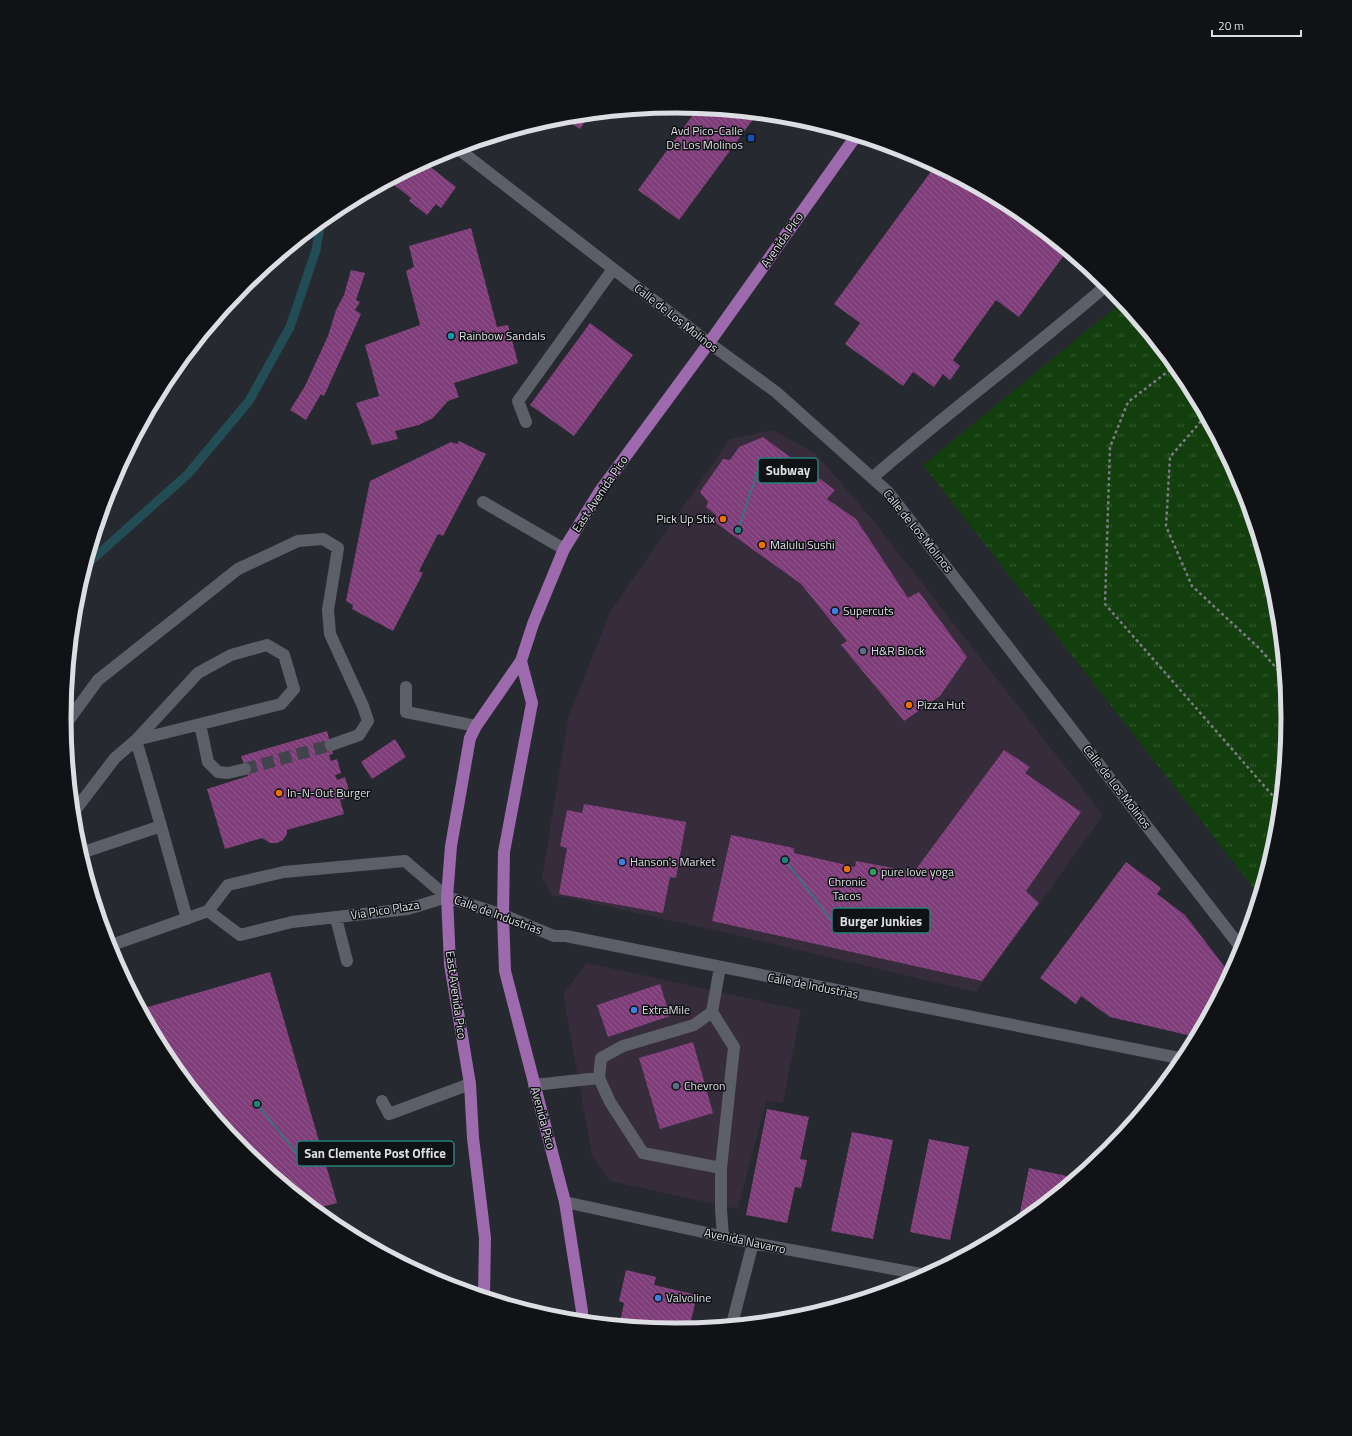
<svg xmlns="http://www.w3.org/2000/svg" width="1352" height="1436" font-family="'Titillium Web',sans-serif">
	<defs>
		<pattern id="grass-tufts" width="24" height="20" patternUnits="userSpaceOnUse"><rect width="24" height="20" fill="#133e0d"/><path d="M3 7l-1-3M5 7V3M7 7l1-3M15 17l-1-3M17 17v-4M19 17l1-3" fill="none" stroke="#355930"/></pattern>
		<pattern id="building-back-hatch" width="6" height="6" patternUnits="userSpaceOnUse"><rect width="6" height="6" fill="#7f3d7a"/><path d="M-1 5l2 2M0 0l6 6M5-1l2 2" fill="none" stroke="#91598d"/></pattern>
	</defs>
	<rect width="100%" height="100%" fill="#272930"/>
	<!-- commercial -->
	<path fill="#372c3b" d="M 773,430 L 816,454 L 872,519 L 1103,815 L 976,992 L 732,934 L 569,898 L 552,896 L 542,878 L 568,719 L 610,612 L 730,439 Z
		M 587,963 L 801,1010 L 783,1103 L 766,1101 L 738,1209 L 610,1181 L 592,1155 L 563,994 Z"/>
	<!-- grass -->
	<path fill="url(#grass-tufts)" d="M 1122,302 L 1185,378 L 1241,484 L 1276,599 L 1288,718 L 1276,838 L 1259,895 L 923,465 Z"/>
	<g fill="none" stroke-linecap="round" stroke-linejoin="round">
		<!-- stream -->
		<path stroke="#234d55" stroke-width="9" d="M 85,566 L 188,474 L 249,401 L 290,327 L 316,250 L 321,221"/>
	</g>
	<!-- building -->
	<path fill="url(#building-back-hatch)" d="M 698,108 L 757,114 L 679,220 L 638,190 Z
		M 590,114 L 580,129 L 562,117 L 563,117 Z
		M 424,162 L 456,187 L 441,208 L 436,204 L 427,215 L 409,201 L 411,198 L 389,181 Z
		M 935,166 L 1016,209 L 1067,251 L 1019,317 L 996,300 L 953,360 L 960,366 L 950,380 L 943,374 L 934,387 L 913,372 L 903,386 L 845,344 L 860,323 L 834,304 Z
		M 471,228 L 497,327 L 508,325 L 518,363 L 454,383 L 459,397 L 448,401 L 433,418 L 419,425 L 395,431 L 398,439 L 372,445 L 356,403 L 379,396 L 365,345 L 420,325 L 406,271 L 414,267 L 409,246 Z
		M 351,270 L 365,273 L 356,300 L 360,302 L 355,310 L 361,314 L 324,396 L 321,394 L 306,420 L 290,410 L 305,386 L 328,336 L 336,310 L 344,295 Z
		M 590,323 L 633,355 L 574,436 L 530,405 Z
		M 763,437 L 835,490 L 827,499 L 856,519 L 908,598 L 919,592 L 967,657 L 940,696 L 904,721 L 841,645 L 847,641 L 801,584 L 712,520 L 716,515 L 706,507 L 708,502 L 700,492 L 723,459 L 730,460 L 739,447 Z
		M 459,441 L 486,454 L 443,536 L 438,534 L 419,571 L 423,573 L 393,631 L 352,609 L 353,605 L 346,601 L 370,481 L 451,442 L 457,444 Z
		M 327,731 L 333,754 L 329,755 L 331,761 L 337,759 L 341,773 L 335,775 L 337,780 L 345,777 L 351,797 L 340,800 L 344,814 L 287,830 L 287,834 L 283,840 L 277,843 L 270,843 L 262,838 L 225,849 L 207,789 L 248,776 L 241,756 Z
		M 395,739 L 406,757 L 372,779 L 361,762 Z
		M 1004,750 L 1030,767 L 1025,773 L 1081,812 L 1026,891 L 1039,903 L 982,981 L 712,921 L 731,835 L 794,848 L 794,853 L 855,867 L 856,861 L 914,872 Z
		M 584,804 L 686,822 L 676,878 L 670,877 L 663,913 L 559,894 L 567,848 L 560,846 L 567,810 L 582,813 Z
		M 1126,862 L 1161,888 L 1157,894 L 1185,915 L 1230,974 L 1196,1037 L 1110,1017 L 1081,996 L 1076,1004 L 1040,978 Z
		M 270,972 L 337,1203 L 314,1209 L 243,1151 L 167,1058 L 141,1009 Z
		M 660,984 L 670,1016 L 608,1037 L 597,1005 Z
		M 693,1042 L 713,1113 L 660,1129 L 639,1058 Z
		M 767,1109 L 809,1117 L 800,1159 L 807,1160 L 801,1188 L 795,1187 L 787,1223 L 746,1215 Z
		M 852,1132 L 893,1140 L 873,1239 L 831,1231 Z
		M 929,1139 L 969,1147 L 950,1240 L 910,1232 Z
		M 1029,1168 L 1076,1178 L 1021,1222 L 1018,1222 Z
		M 626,1270 L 656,1277 L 654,1285 L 697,1295 L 689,1329 L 676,1330 L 624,1325 L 624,1323 L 620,1322 L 624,1303 L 619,1301 Z"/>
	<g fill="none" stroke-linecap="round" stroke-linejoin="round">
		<!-- minor-tunnel -->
		<path stroke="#42444b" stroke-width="12" stroke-dasharray="12 6" stroke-linecap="butt" d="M 245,769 L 331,745"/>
		<!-- path -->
		<path stroke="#7c7d83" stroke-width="2.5" stroke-dasharray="3 3" stroke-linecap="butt" d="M 1175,366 L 1128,402 L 1110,447 L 1105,604 L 1280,804
			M 1206,418 L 1202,420 L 1170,457 L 1166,526 L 1192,586 L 1259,648 L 1284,677"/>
		<!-- minor -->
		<path stroke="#5d5f68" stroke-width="12" d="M 457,148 L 709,343 L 776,392 L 888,492 L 1242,949
			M 526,422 L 518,401 L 613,269
			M 872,478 C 949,411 1031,351 1108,284
			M 483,502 L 564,549
			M 406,687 L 406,712 L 476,726
			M 200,724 L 208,762 L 218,772 L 228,773 L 245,769
			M 65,725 L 98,680 L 238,569 L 298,541 L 323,539 L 338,548 L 328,610 L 330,634 L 363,706 L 368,721 L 359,735 L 331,745
			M 73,813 L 115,758 L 136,740 L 198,673 L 231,655 L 267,645 L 284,655 L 294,689 L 281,704 L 136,740
			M 161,826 L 187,919
			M 81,853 L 161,826 L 136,740
			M 208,911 L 240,935 L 292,922 L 408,909 L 447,897
			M 336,918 L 347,961
			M 109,946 L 208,911 L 228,885 L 284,872 L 405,861 L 447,897 L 503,915 L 554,936 L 566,936 L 1184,1059
			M 712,1012 L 734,1047 L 721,1168 L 721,1210 L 723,1236
			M 599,1078 L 610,1102 L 643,1153 L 721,1168
			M 534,1085 L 599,1078 L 601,1058 L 623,1046 L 694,1025 L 712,1012 L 720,967
			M 382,1101 L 389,1114 L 470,1084
			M 565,1202 L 753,1243 L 926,1275
			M 732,1324 L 753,1243"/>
		<!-- major -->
		<path stroke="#9e6aae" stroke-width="12" d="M 521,661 L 532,703 L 504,852 L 503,915 L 505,971 L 565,1202 L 582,1311 L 582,1321
			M 484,1296 L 485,1238 L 473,1138 L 470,1084 L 450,964 L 447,897 L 451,846 L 470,738 L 476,726 L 521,661 L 533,624 L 564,549 L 600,491 L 709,343 L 856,136"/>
	</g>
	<!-- markers -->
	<rect fill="#1a4fb4" stroke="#111215" stroke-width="1.5" x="747" y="134" width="8" height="8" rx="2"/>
	<circle fill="#0f9aa8" stroke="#111215" stroke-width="1.5" cx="451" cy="336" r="4"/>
	<g fill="#e8710a" stroke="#111215" stroke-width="1.5">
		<circle cx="723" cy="519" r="4"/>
		<circle cx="762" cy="545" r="4"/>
		<circle cx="909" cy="705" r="4"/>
		<circle cx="279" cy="793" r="4"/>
		<circle cx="847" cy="869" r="4"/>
	</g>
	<g fill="#3f7fe0" stroke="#111215" stroke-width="1.5">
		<circle cx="835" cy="611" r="4"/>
		<circle cx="622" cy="862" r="4"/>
		<circle cx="634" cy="1010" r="4"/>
		<circle cx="658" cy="1298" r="4"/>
	</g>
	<g fill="#5c6f8a" stroke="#111215" stroke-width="1.5">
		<circle cx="863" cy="651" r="4"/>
		<circle cx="676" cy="1086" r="4"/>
	</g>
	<circle fill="#2e9e5b" stroke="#111215" stroke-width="1.5" cx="873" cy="872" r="4"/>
	<g text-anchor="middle" stroke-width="3" stroke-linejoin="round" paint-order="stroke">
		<!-- poi labels -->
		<g font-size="12" fill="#dddee3" stroke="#111215" text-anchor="start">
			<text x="743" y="135" text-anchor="end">Avd Pico-Calle<tspan x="743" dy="14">De Los Molinos</tspan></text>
			<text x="459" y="340">Rainbow Sandals</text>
			<text x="715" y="523" text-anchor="end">Pick Up Stix</text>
			<text x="770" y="549">Malulu Sushi</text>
			<text x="843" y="615">Supercuts</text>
			<text x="871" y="655">H&amp;R Block</text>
			<text x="917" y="709">Pizza Hut</text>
			<text x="287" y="797">In-N-Out Burger</text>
			<text x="630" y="866">Hanson's Market</text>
			<text x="881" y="876">pure love yoga</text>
			<text x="847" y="886" text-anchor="middle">Chronic<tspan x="847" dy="14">Tacos</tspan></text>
			<text x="642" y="1014">ExtraMile</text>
			<text x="684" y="1090">Chevron</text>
			<text x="666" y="1302">Valvoline</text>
		</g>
		<!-- street labels -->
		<g font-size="12" fill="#dddee3" stroke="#111215">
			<text transform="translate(782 240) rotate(-55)" y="4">Avenida Pico</text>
			<text transform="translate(676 318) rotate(38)" y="4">Calle de Los Molinos</text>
			<text transform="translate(600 494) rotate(-56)" y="4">East Avenida Pico</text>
			<text transform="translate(918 531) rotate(51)" y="4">Calle de Los Molinos</text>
			<text transform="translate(1117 787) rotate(52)" y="4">Calle de Los Molinos</text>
			<text transform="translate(385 910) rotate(-9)" y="4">Via Pico Plaza</text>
			<text transform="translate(498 915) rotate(20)" y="4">Calle de Industrias</text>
			<text transform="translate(813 986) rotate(11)" y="4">Calle de Industrias</text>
			<text transform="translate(456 995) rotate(82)" y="4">East Avenida Pico</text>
			<text transform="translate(543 1118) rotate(75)" y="4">Avenida Pico</text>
			<text transform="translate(745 1241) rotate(12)" y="4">Avenida Navarro</text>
		</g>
	</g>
	<!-- crop -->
	<path d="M0 0H1352V1436H0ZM71 718a605 605 0 1 1 1210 0a605 605 0 1 1-1210 0Z" fill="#111215" fill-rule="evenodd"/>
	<path fill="none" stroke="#dddee3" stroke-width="5" d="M71 718a605 605 0 1 1 1210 0a605 605 0 1 1-1210 0Z"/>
	<!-- callouts -->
	<path fill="none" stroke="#24807a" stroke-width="1.5" d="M738 530L758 470M785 860L832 921M257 1104L297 1154"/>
	<g fill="#24807a" stroke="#111215" stroke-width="1.5">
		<circle cx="738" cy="530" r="4"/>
		<circle cx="785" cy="860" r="4"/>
		<circle cx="257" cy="1104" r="4"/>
	</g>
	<g fill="#111215" stroke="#24807a" stroke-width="1.5">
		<rect x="758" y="458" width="60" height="25" rx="4"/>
		<rect x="832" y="908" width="98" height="25" rx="4"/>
		<rect x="297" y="1141" width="157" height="25" rx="4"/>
	</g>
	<g font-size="13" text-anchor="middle" font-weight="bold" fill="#dddee3">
		<text x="788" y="475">Subway</text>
		<text x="881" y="926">Burger Junkies</text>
		<text x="375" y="1158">San Clemente Post Office</text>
	</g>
	<!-- scale -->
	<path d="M1212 30v6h89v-6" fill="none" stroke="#dddee3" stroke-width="2"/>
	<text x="1218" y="30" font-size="12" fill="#dddee3" stroke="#111215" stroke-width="3" paint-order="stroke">20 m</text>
</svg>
